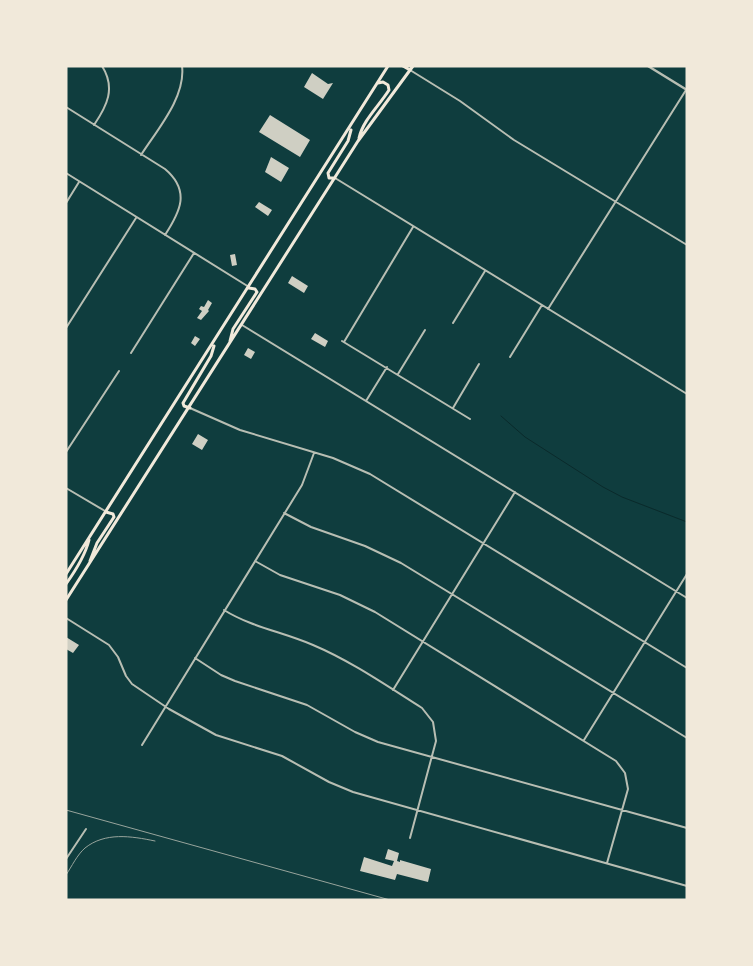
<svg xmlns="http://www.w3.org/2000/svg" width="753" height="966" font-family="Inter,sans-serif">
	<rect width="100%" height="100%" fill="#0f3d3e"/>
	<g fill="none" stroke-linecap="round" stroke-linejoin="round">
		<!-- stream -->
		<path stroke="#0a2a2b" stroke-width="1" d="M 501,416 L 525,437 L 603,487 L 622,497 L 687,522"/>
	</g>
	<!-- building -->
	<path fill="#cfcfc3" d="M 312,73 L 328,84 L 333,83 L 323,99 L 304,87 Z
		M 270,115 L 310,140 L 300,157 L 259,132 Z
		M 271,157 L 289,168 L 281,182 L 265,172 Z
		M 259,202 L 272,210 L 268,216 L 255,207 Z
		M 235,254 L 237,265 L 232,266 L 230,255 Z
		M 292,276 L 308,286 L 304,293 L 288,283 Z
		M 208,300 L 212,303 L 208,310 L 209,311 L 201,320 L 197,318 L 202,311 L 199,309 L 201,306 L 204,307 Z
		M 315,333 L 328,341 L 325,347 L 311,339 Z
		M 195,336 L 200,339 L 195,346 L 191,343 Z
		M 248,348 L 255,352 L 251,359 L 244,355 Z
		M 198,434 L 208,440 L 202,450 L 192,444 Z
		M 66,637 L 79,645 L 73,653 L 66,649 Z
		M 388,849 L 399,853 L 397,861 L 400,862 L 400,860 L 431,869 L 428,882 L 397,874 L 395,880 L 360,871 L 364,857 L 392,866 L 394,861 L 385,859 Z"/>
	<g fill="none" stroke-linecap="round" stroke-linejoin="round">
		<!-- minor -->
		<path stroke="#b8beb3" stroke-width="2" d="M 197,66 L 200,66
			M 410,70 L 460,101 L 514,140 L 687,245
			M 66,107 L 165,169 C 191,191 180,212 165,235
			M 94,125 C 107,106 116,88 102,66
			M 141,155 C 157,130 186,97 182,66
			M 66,173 L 249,287
			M 335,178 L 687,394
			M 66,203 L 79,182
			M 548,309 L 686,90
			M 453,323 L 485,271
			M 242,325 L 687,598
			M 66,328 L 136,218
			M 342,341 L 470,419
			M 344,342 L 413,227
			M 131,353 L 194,253
			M 510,357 L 542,305
			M 398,374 L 425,330
			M 366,401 L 387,367
			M 190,408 L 240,430 L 333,458 L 370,474 L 687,668
			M 453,408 L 479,364
			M 66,452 L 119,371
			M 66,488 L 105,511
			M 284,513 L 311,527 L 365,546 L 401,563 L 687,738
			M 255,561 L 280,575 L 340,595 L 375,612 L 616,761 L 625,773 L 628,789 L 607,863
			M 224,610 C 251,627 283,632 313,645 C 351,661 387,686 422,708 L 433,722 L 436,741 L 410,838
			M 66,618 L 109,645 L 118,657 L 126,676 L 132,684 L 169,709 L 216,735 L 282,756 L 329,782 L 353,792 L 687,886
			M 195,658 L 221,675 L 235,681 L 307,705 L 355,732 L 378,742 L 687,828
			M 393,690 L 515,492
			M 584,740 L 687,574
			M 142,745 L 302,485 L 314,453
			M 66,859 L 86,829"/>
		<!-- tertiary -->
		<path stroke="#b8beb3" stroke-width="2.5" d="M 648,66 L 687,90"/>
		<!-- primary -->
		<path stroke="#f1e9da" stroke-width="3" d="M 403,66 L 410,70
			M 359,138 C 363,120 379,106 389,90 L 388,85 L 383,82 L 378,83
			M 335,178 L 329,178 L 328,173 L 348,141 L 351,130
			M 230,341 L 233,329 L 257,292 L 255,289 L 249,288
			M 190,408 L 184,406 L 183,403 L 211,356 L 214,346
			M 90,561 L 97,543 L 114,517 L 113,514 L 106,512
			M 66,574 L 388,66
			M 66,584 C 76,570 85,556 89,540
			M 66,600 L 358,141 L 413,66"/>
		<!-- rail -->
		<path stroke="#97a49c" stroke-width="1" d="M 66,810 L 390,900
			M 66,875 C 72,866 77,855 85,848 C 105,832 131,836 155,841"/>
	</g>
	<!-- border -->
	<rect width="753" height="966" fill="none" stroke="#f1e9da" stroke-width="135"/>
</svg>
